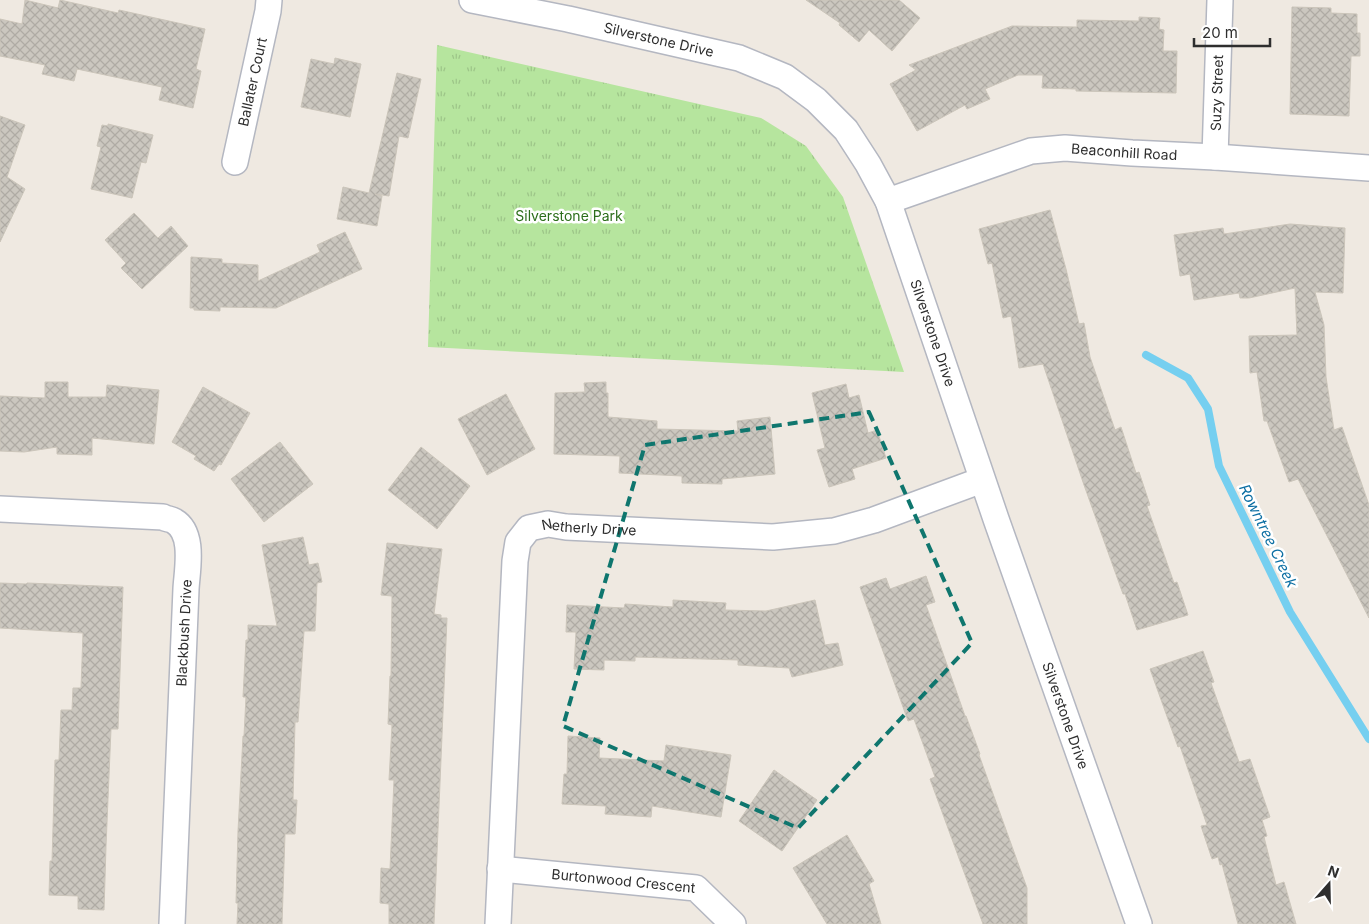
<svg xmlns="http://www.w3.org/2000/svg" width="1369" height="924" font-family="Inter,sans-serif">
	<defs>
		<pattern id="park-tufts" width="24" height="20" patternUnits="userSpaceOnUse" patternTransform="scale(1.25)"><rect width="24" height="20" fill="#b6e59e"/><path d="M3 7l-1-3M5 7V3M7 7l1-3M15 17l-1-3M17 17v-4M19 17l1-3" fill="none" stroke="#9dc588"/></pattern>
		<pattern id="building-cross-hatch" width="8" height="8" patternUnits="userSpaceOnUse" patternTransform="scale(1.25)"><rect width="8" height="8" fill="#cbc7bf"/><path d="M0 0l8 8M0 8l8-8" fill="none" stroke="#afaba4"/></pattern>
	</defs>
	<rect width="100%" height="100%" fill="#efe9e1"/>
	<!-- park -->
	<path fill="url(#park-tufts)" d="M 437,45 L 761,118 L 806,146 L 843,197 L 904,372 L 428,347 Z"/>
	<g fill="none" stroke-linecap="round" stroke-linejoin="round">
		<!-- stream -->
		<path stroke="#75cff0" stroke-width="8" d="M 1146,355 L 1188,378 L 1208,409 L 1219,466 L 1290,612 L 1369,739"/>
	</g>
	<!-- building -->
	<path fill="url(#building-cross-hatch)" stroke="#cbc5ba" d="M 25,0 L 58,8 L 60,0 L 118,13 L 119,10 L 205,29 L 196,69 L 201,71 L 193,108 L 159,100 L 162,87 L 77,69 L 74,81 L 42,74 L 45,65 L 0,56 L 0,19 L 22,24 Z
		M 806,0 L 899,0 L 920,18 L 892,51 L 869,30 L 859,42 L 839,25 L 840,23 Z
		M 1292,7 L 1331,8 L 1331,13 L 1357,14 L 1357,33 L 1360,33 L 1360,56 L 1351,56 L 1349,116 L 1290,114 Z
		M 1139,17 L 1160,18 L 1159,29 L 1164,30 L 1163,51 L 1177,51 L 1176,93 L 1076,91 L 1076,89 L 1042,88 L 1043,75 L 1018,75 L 985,89 L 990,99 L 967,109 L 965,105 L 917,131 L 890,84 L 916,70 L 909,65 L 1012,26 L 1077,27 L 1077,20 L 1139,21 Z
		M 335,58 L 361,64 L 350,117 L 301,107 L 311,59 L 334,64 Z
		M 397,73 L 421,79 L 408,138 L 399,136 L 389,196 L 375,194 L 382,196 L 377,226 L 337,219 L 343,187 L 369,193 Z
		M 0,116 L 25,125 L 7,177 L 25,189 L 0,242 Z
		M 108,124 L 153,135 L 146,163 L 141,162 L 132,198 L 91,189 L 101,147 L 97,146 L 102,125 L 108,126 Z
		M 1050,210 L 1066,269 L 1079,324 L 1084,323 L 1090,357 L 1115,430 L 1121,427 L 1136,473 L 1139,472 L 1150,505 L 1147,506 L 1174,583 L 1177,582 L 1188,615 L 1137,630 L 1125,594 L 1123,594 L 1084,485 L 1043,364 L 1019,368 L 1011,316 L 1003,318 L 992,263 L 988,264 L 979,229 Z
		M 134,213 L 158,238 L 171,226 L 188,246 L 142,289 L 121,268 L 126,263 L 105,240 Z
		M 1290,224 L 1345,228 L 1343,293 L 1315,292 L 1324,325 L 1326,377 L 1334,430 L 1342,427 L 1369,505 L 1369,618 L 1298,479 L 1289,482 L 1267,421 L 1264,421 L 1257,372 L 1250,373 L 1249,336 L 1297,335 L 1295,288 L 1249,298 L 1240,298 L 1239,293 L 1194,300 L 1190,274 L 1180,276 L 1174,235 L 1223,228 L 1224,234 Z
		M 345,232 L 362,269 L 276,308 L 220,307 L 220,311 L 194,310 L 194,308 L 190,308 L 191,257 L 222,259 L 222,263 L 258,265 L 258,281 L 320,252 L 317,245 Z
		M 45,382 L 68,382 L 68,397 L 106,397 L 107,385 L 159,390 L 154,444 L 92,438 L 92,455 L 57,454 L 57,447 L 24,452 L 0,451 L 0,396 L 45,398 Z
		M 606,382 L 606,393 L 608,393 L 608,417 L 657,421 L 657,429 L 738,431 L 737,421 L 770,417 L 775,474 L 722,479 L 722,484 L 682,483 L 682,476 L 619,473 L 620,456 L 554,454 L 555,393 L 585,392 L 584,383 Z
		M 846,384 L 849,398 L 859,395 L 868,433 L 877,430 L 886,458 L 852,469 L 855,479 L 829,487 L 817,450 L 825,448 L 812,393 Z
		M 203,387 L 250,413 L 221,465 L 219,464 L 214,471 L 194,459 L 196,456 L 172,442 Z
		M 506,394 L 535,449 L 487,475 L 458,419 Z
		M 280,442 L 313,484 L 264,522 L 231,479 Z
		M 421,447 L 470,486 L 437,529 L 388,490 Z
		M 303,537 L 309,565 L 318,563 L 322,582 L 317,583 L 315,631 L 304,631 L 298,722 L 295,722 L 293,800 L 297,800 L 295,834 L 285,834 L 282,924 L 237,924 L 238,903 L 236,903 L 238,831 L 243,736 L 244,736 L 246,697 L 243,697 L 246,640 L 248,640 L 248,625 L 277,626 L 262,545 Z
		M 387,543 L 442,549 L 434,614 L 441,615 L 441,618 L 447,618 L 434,924 L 389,924 L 389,904 L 380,903 L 381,868 L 390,869 L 394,780 L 389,780 L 392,725 L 388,724 L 390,676 L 391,676 L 392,596 L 381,595 Z
		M 926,576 L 935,602 L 926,605 L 965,716 L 966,716 L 980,754 L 979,755 L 1027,888 L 1027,924 L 983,924 L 930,779 L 935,777 L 914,719 L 908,721 L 860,587 L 886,578 L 890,589 Z
		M 0,583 L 26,584 L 27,583 L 123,587 L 118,729 L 111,729 L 106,846 L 104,910 L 78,909 L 78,896 L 49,895 L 50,861 L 52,861 L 55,760 L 59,760 L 61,710 L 72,710 L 73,688 L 81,688 L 83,633 L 0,628 Z
		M 673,600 L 726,603 L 725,610 L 766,611 L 815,600 L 825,645 L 838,643 L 843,665 L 792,677 L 789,668 L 738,665 L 738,660 L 635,657 L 635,661 L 604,660 L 604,670 L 574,669 L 576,632 L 566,632 L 567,605 L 624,608 L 625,604 L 673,607 Z
		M 1203,651 L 1214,682 L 1211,683 L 1239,762 L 1250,759 L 1270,817 L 1262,820 L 1267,836 L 1264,837 L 1276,885 L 1284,882 L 1296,924 L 1238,924 L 1222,864 L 1220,865 L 1218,857 L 1212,859 L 1201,826 L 1207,825 L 1180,746 L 1178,747 L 1150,669 Z
		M 568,736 L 600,738 L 599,758 L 664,761 L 666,745 L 731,755 L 721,817 L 652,806 L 651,817 L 605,814 L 606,806 L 562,804 L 564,774 L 567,774 Z
		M 774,770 L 817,800 L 782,851 L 739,821 Z
		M 847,835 L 874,881 L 869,884 L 881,924 L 827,924 L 793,868 Z"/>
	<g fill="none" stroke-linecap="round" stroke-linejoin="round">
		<!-- minor casing -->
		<g stroke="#b4b7c1" stroke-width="28">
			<g id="minor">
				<path id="s1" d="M 472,0 L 568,19 L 739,58 L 785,77 L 816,100 L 846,130 L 868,164 L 888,201 L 996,519 L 1139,924"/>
				<path id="s2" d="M 1215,157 L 1220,0"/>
				<path id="s3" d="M 235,162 L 268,11 L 269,0"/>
				<path id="s4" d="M 888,201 L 1031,151 L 1065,148 L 1132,153 L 1215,157 L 1369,168"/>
				<path d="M 0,509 L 163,517 C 166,519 171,519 174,521 C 195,533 187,570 186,589 L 172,924"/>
				<path id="s5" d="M 500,869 L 696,888 L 733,924"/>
				<path id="s6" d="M 498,924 L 515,561 L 518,542 L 529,528 L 548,524 L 566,527 L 773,537 L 834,531 L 874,520 L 982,480"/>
			</g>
		</g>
		<!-- minor -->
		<use href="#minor" stroke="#fff" stroke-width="25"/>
	</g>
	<!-- marked area -->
	<path fill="none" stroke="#0f766e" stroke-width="4" stroke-dasharray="10 6" stroke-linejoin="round" d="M 869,412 L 972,643 L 798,828 L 563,726 L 645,445 Z"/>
	<g text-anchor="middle" stroke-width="5" stroke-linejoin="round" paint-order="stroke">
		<!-- street labels -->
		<g font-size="14" fill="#2e2e2e" stroke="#fff">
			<text dy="5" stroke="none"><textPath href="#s1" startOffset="191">Silverstone Drive</textPath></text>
			<text dy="5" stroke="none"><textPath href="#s3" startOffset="82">Ballater Court</textPath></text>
			<text dy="5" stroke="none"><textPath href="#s2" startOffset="64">Suzy Street</textPath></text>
			<text dy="5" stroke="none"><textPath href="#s4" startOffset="245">Beaconhill Road</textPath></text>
			<text dy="5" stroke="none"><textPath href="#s1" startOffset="626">Silverstone Drive</textPath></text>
			<text dy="5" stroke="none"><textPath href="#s6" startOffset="461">Netherly Drive</textPath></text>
			<text transform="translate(184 633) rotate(-87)" y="5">Blackbush Drive</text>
			<text dy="5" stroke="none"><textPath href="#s1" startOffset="1031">Silverstone Drive</textPath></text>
			<text dy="5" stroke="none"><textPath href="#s5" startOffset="124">Burtonwood Crescent</textPath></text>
		</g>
		<!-- park labels -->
		<g font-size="14" fill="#2c6e1b" stroke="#fff">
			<text x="569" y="221">Silverstone Park</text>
		</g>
		<!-- water labels -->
		<g font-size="15" font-style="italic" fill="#0d6fa3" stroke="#fff">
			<text transform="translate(1268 536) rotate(64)" y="5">Rowntree Creek</text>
		</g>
	</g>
	<!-- north arrow -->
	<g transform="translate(1329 884) rotate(20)" stroke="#ffffff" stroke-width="4" paint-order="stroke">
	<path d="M0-4L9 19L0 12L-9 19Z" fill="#2e2e2e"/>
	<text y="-8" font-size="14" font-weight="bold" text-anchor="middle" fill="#2e2e2e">N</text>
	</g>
	<!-- scale -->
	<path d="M1194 38v8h76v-8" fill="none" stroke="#2e2e2e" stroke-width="2.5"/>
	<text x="1202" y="38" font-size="15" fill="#2e2e2e" stroke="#ffffff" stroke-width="4" paint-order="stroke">20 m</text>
</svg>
